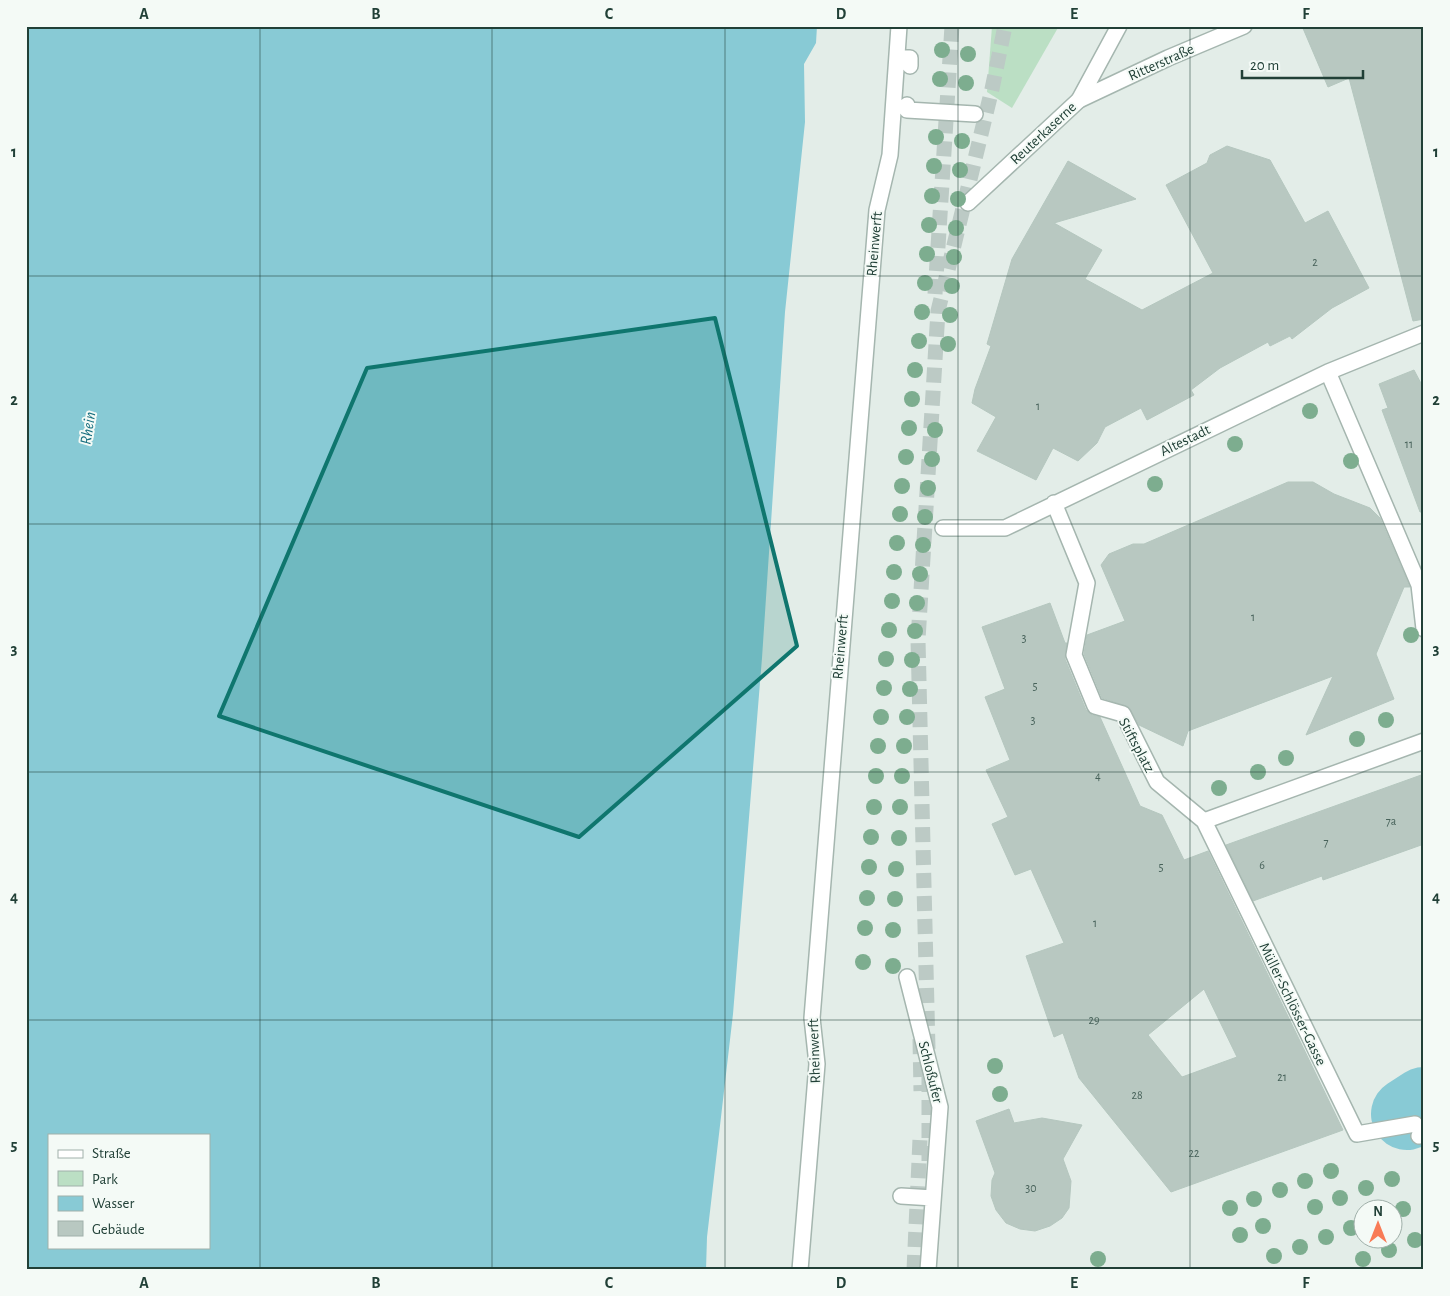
<svg xmlns="http://www.w3.org/2000/svg" width="1450" height="1296" font-family="'Alegreya Sans',sans-serif">
	<rect width="100%" height="100%" fill="#e3ede8"/>
	<!-- green -->
	<path fill="#bbdfc4" d="M 992,26 L 1059,26 L 1012,108 L 987,92 Z"/>
	<!-- water -->
	<path fill="#88cad5" fill-rule="evenodd" d="M 26,26 L 817,26 L 816,43 L 804,64 L 805,122 L 785,312 L 762,658 L 733,1014 L 707,1237 L 706,1270 L 26,1270 ZM 49,1135 L 209,1135 L 209,1247 L 49,1247 Z
		M 1424,1080 L 1424,1112 L 1406,1091 Z"/>
	<g fill="none" stroke-linecap="round" stroke-linejoin="round">
		<!-- river -->
		<path stroke="#88cad5" stroke-width="72" d="M 1407,1114 L 1424,1103"/>
	</g>
	<!-- building -->
	<path fill="#b8c8c1" stroke="#b5c7bf" fill-rule="evenodd" d="M 1302,26 L 1424,26 L 1424,319 L 1413,321 L 1349,78 L 1328,87 Z
		M 1227,146 L 1270,160 L 1305,223 L 1328,211 L 1369,288 L 1332,308 L 1292,339 L 1290,336 L 1270,346 L 1268,342 L 1220,368 L 1191,390 L 1194,395 L 1147,420 L 1141,408 L 1105,427 L 1097,443 L 1078,461 L 1053,448 L 1036,480 L 977,451 L 996,417 L 972,403 L 975,389 L 991,346 L 987,344 L 1012,259 L 1068,161 L 1136,199 L 1054,223 L 1102,250 L 1085,279 L 1142,310 L 1213,273 L 1166,185 L 1207,163 L 1210,155 Z
		M 1414,370 L 1424,389 L 1424,512 L 1420,512 L 1382,410 L 1388,408 L 1379,384 Z
		M 1288,482 L 1313,482 L 1334,494 L 1370,508 L 1380,518 L 1410,587 L 1404,587 L 1376,654 L 1394,699 L 1306,735 L 1333,676 L 1188,731 L 1183,746 L 1139,725 L 1129,707 L 1102,698 L 1084,654 L 1087,635 L 1125,621 L 1101,565 L 1109,554 L 1133,544 L 1144,544 Z
		M 1050,603 L 1065,643 L 1067,643 L 1065,659 L 1086,710 L 1092,715 L 1100,717 L 1140,806 L 1162,815 L 1184,860 L 1208,851 L 1343,1130 L 1171,1192 L 1079,1078 L 1063,1033 L 1054,1037 L 1026,956 L 1064,943 L 1031,869 L 1015,875 L 992,824 L 1008,817 L 986,770 L 1010,760 L 985,697 L 1005,689 L 982,627 ZM 1204,989 L 1237,1057 L 1182,1077 L 1148,1035 Z
		M 1424,774 L 1424,844 L 1323,880 L 1322,876 L 1253,901 L 1226,845 Z
		M 1009,1109 L 1014,1123 L 1042,1118 L 1082,1125 L 1063,1159 L 1071,1181 L 1069,1208 L 1062,1218 L 1050,1226 L 1035,1231 L 1020,1229 L 1006,1223 L 996,1210 L 991,1196 L 992,1180 L 995,1173 L 976,1121 Z"/>
	<g fill="none" stroke-linecap="round" stroke-linejoin="round">
		<!-- trunk-tunnel -->
		<path stroke="#bccac5" stroke-width="15" stroke-dasharray="15 8" stroke-linecap="butt" d="M 935,294 L 952,26
			M 920,1039 L 921,1091
			M 928,1049 L 918,640 L 938,311 L 992,89 L 1005,26
			M 929,1077 L 929,1166
			M 914,1270 L 920,1139"/>
		<!-- pedestrian casing -->
		<g stroke="#a5b6af" stroke-width="18">
			<path id="pedestrian" d="M 897,58 L 910,58 L 910,66
				M 907,105 L 907,110 L 975,114
				M 968,203 L 1079,100
				M 1328,372 L 1419,585 L 1424,629
				M 1054,503 L 1087,583 L 1074,655 L 1095,706 L 1123,714 L 1157,782 L 1204,821 L 1357,1134 L 1415,1124
				M 943,528 L 1005,528 L 1328,372 L 1424,333
				M 1204,821 L 1424,741
				M 907,977 L 940,1107 L 928,1270
				M 1419,1136 L 1424,1134
				M 901,1196 L 933,1198
				M 800,1270 L 817,1064 L 812,1018 L 877,210 L 890,155 L 899,26"/>
		</g>
		<!-- minor casing -->
		<g stroke="#a5b6af" stroke-width="18">
			<path id="minor" d="M 1079,100 L 1168,58 L 1244,26
				M 1079,100 L 1119,26"/>
		</g>
		<!-- pedestrian -->
		<use href="#pedestrian" stroke="#fff" stroke-width="15"/>
		<!-- minor -->
		<use href="#minor" stroke="#fff" stroke-width="15"/>
	</g>
	<!-- trees -->
	<g fill="#7dad8f">
		<circle cx="942" cy="50" r="8"/>
		<circle cx="968" cy="54" r="8"/>
		<circle cx="940" cy="79" r="8"/>
		<circle cx="966" cy="83" r="8"/>
		<circle cx="936" cy="137" r="8"/>
		<circle cx="962" cy="141" r="8"/>
		<circle cx="934" cy="166" r="8"/>
		<circle cx="960" cy="170" r="8"/>
		<circle cx="932" cy="196" r="8"/>
		<circle cx="958" cy="199" r="8"/>
		<circle cx="929" cy="225" r="8"/>
		<circle cx="956" cy="228" r="8"/>
		<circle cx="927" cy="254" r="8"/>
		<circle cx="954" cy="257" r="8"/>
		<circle cx="925" cy="283" r="8"/>
		<circle cx="952" cy="286" r="8"/>
		<circle cx="922" cy="312" r="8"/>
		<circle cx="950" cy="315" r="8"/>
		<circle cx="919" cy="341" r="8"/>
		<circle cx="948" cy="344" r="8"/>
		<circle cx="915" cy="370" r="8"/>
		<circle cx="912" cy="399" r="8"/>
		<circle cx="1310" cy="411" r="8"/>
		<circle cx="909" cy="428" r="8"/>
		<circle cx="935" cy="430" r="8"/>
		<circle cx="1235" cy="444" r="8"/>
		<circle cx="906" cy="457" r="8"/>
		<circle cx="932" cy="459" r="8"/>
		<circle cx="1351" cy="461" r="8"/>
		<circle cx="1155" cy="484" r="8"/>
		<circle cx="902" cy="486" r="8"/>
		<circle cx="928" cy="488" r="8"/>
		<circle cx="900" cy="514" r="8"/>
		<circle cx="925" cy="517" r="8"/>
		<circle cx="897" cy="543" r="8"/>
		<circle cx="923" cy="545" r="8"/>
		<circle cx="894" cy="572" r="8"/>
		<circle cx="920" cy="574" r="8"/>
		<circle cx="892" cy="601" r="8"/>
		<circle cx="917" cy="603" r="8"/>
		<circle cx="889" cy="630" r="8"/>
		<circle cx="915" cy="631" r="8"/>
		<circle cx="1411" cy="635" r="8"/>
		<circle cx="886" cy="659" r="8"/>
		<circle cx="912" cy="660" r="8"/>
		<circle cx="884" cy="688" r="8"/>
		<circle cx="910" cy="689" r="8"/>
		<circle cx="881" cy="717" r="8"/>
		<circle cx="907" cy="717" r="8"/>
		<circle cx="1386" cy="720" r="8"/>
		<circle cx="1357" cy="739" r="8"/>
		<circle cx="878" cy="746" r="8"/>
		<circle cx="904" cy="746" r="8"/>
		<circle cx="1286" cy="758" r="8"/>
		<circle cx="1258" cy="772" r="8"/>
		<circle cx="876" cy="776" r="8"/>
		<circle cx="902" cy="776" r="8"/>
		<circle cx="1219" cy="788" r="8"/>
		<circle cx="874" cy="807" r="8"/>
		<circle cx="900" cy="807" r="8"/>
		<circle cx="871" cy="837" r="8"/>
		<circle cx="899" cy="838" r="8"/>
		<circle cx="869" cy="867" r="8"/>
		<circle cx="896" cy="869" r="8"/>
		<circle cx="867" cy="898" r="8"/>
		<circle cx="895" cy="899" r="8"/>
		<circle cx="865" cy="928" r="8"/>
		<circle cx="893" cy="930" r="8"/>
		<circle cx="863" cy="962" r="8"/>
		<circle cx="893" cy="966" r="8"/>
		<circle cx="995" cy="1066" r="8"/>
		<circle cx="1000" cy="1094" r="8"/>
		<circle cx="1331" cy="1171" r="8"/>
		<circle cx="1392" cy="1179" r="8"/>
		<circle cx="1305" cy="1181" r="8"/>
		<circle cx="1366" cy="1188" r="8"/>
		<circle cx="1280" cy="1190" r="8"/>
		<circle cx="1340" cy="1198" r="8"/>
		<circle cx="1254" cy="1199" r="8"/>
		<circle cx="1315" cy="1207" r="8"/>
		<circle cx="1230" cy="1208" r="8"/>
		<circle cx="1403" cy="1209" r="8"/>
		<circle cx="1263" cy="1226" r="8"/>
		<circle cx="1351" cy="1228" r="8"/>
		<circle cx="1240" cy="1235" r="8"/>
		<circle cx="1326" cy="1237" r="8"/>
		<circle cx="1415" cy="1240" r="8"/>
		<circle cx="1300" cy="1247" r="8"/>
		<circle cx="1389" cy="1250" r="8"/>
		<circle cx="1274" cy="1256" r="8"/>
		<circle cx="1098" cy="1259" r="8"/>
		<circle cx="1363" cy="1259" r="8"/>
	</g>
	<!-- marked area -->
	<path fill="#0f766e" fill-opacity="0.2" stroke="#0f766e" stroke-width="4" stroke-linejoin="round" d="M 715,318 L 797,646 L 579,837 L 219,716 L 367,368 Z"/>
	<!-- grid -->
	<path fill="none" stroke="#214037" stroke-width="1" stroke-opacity="0.55" d="M 260,26 L 260,1270M 492,26 L 492,1270M 725,26 L 725,1270M 958,26 L 958,1270M 1190,26 L 1190,1270M 26,276 L 1424,276M 26,524 L 1424,524M 26,772 L 1424,772M 26,1020 L 1424,1020"/>
	<g text-anchor="middle" stroke-width="4" stroke-linejoin="round" paint-order="stroke">
		<!-- number labels -->
		<g font-size="12" fill="#47625a">
			<text x="1315" y="266">2</text>
			<text x="1038" y="410">1</text>
			<text x="1409" y="448">11</text>
			<text x="1253" y="621">1</text>
			<text x="1024" y="642">3</text>
			<text x="1035" y="690">5</text>
			<text x="1033" y="724">3</text>
			<text x="1098" y="780">4</text>
			<text x="1391" y="825">7a</text>
			<text x="1326" y="846">7</text>
			<text x="1262" y="869">6</text>
			<text x="1161" y="871">5</text>
			<text x="1095" y="927">1</text>
			<text x="1094" y="1024">29</text>
			<text x="1282" y="1081">21</text>
			<text x="1137" y="1099">28</text>
			<text x="1194" y="1157">22</text>
			<text x="1031" y="1192">30</text>
		</g>
		<!-- street labels -->
		<g font-size="15" fill="#214037" stroke="#f4faf6">
			<text transform="translate(1161 62) rotate(-24)" y="5">Ritterstraße</text>
			<text transform="translate(1043 133) rotate(-43)" y="5">Reuterkaserne</text>
			<text transform="translate(874 244) rotate(-85)" y="5">Rheinwerft</text>
			<text transform="translate(1185 440) rotate(-26)" y="5">Altestadt</text>
			<text transform="translate(840 647) rotate(-85)" y="5">Rheinwerft</text>
			<text transform="translate(1137 745) rotate(62)" y="5">Stiftsplatz</text>
			<text transform="translate(1293 1004) rotate(64)" y="5">Müller-Schlösser-Gasse</text>
			<text transform="translate(814 1051) rotate(-92)" y="5">Rheinwerft</text>
			<text transform="translate(931 1072) rotate(76)" y="5">Schloßufer</text>
		</g>
		<!-- water labels -->
		<g font-size="16" font-style="italic" fill="#186f7f" stroke="#f4faf6">
			<text transform="translate(87 428) rotate(-81)" y="6">Rhein</text>
		</g>
	</g>
	<!-- border -->
	<rect width="1450" height="1296" fill="none" stroke="#f4faf6" stroke-width="55"/>
	<!-- legend -->
	<rect x="48" y="1134" width="162" height="115" fill="#f4faf6" stroke="#a0b0aa"/>
	<rect x="58" y="1150" width="25" height="8" fill="#ffffff" stroke="#a0b0aa"/>
	<text x="92" y="1158" font-size="15" fill="#214037">Straße</text>
	<rect x="58" y="1171" width="25" height="15" fill="#bbdfc4" stroke="#a0b0aa"/>
	<text x="92" y="1184" font-size="15" fill="#214037">Park</text>
	<rect x="58" y="1196" width="25" height="15" fill="#88cad5" stroke="#a0b0aa"/>
	<text x="92" y="1208" font-size="15" fill="#214037">Wasser</text>
	<rect x="58" y="1221" width="25" height="15" fill="#b8c8c1" stroke="#a0b0aa"/>
	<text x="92" y="1234" font-size="15" fill="#214037">Gebäude</text>
	<!-- north arrow -->
	<g transform="translate(1378 1224)"><circle r="24" fill="#f4faf6" stroke="#a0b0aa"/>
	<path d="M0-4L9 19L0 12L-9 19Z" fill="#f87b56"/>
	<text y="-8" font-size="14" font-weight="bold" text-anchor="middle" fill="#214037">N</text>
	</g>
	<!-- scale -->
	<path d="M1242 70v8h121v-8" fill="none" stroke="#214037" stroke-width="2.5"/>
	<text x="1250" y="70" font-size="15" fill="#214037" stroke="#f4faf6" stroke-width="4" paint-order="stroke">20 m</text>
	<rect x="28" y="28" width="1394" height="1240" fill="none" stroke="#214037" stroke-width="2"/>
	<g font-size="16" text-anchor="middle" font-weight="bold" fill="#214037">
		<text x="144" y="19">A</text>
		<text x="376" y="19">B</text>
		<text x="609" y="19">C</text>
		<text x="841" y="19">D</text>
		<text x="1074" y="19">E</text>
		<text x="1306" y="19">F</text>
		<text x="14" y="157">1</text>
		<text x="1436" y="157">1</text>
		<text x="14" y="405">2</text>
		<text x="1436" y="405">2</text>
		<text x="14" y="654">3</text>
		<text x="1436" y="654">3</text>
		<text x="14" y="902">4</text>
		<text x="1436" y="902">4</text>
		<text x="14" y="1150">5</text>
		<text x="1436" y="1150">5</text>
		<text x="144" y="1288">A</text>
		<text x="376" y="1288">B</text>
		<text x="609" y="1288">C</text>
		<text x="841" y="1288">D</text>
		<text x="1074" y="1288">E</text>
		<text x="1306" y="1288">F</text>
	</g>
</svg>
